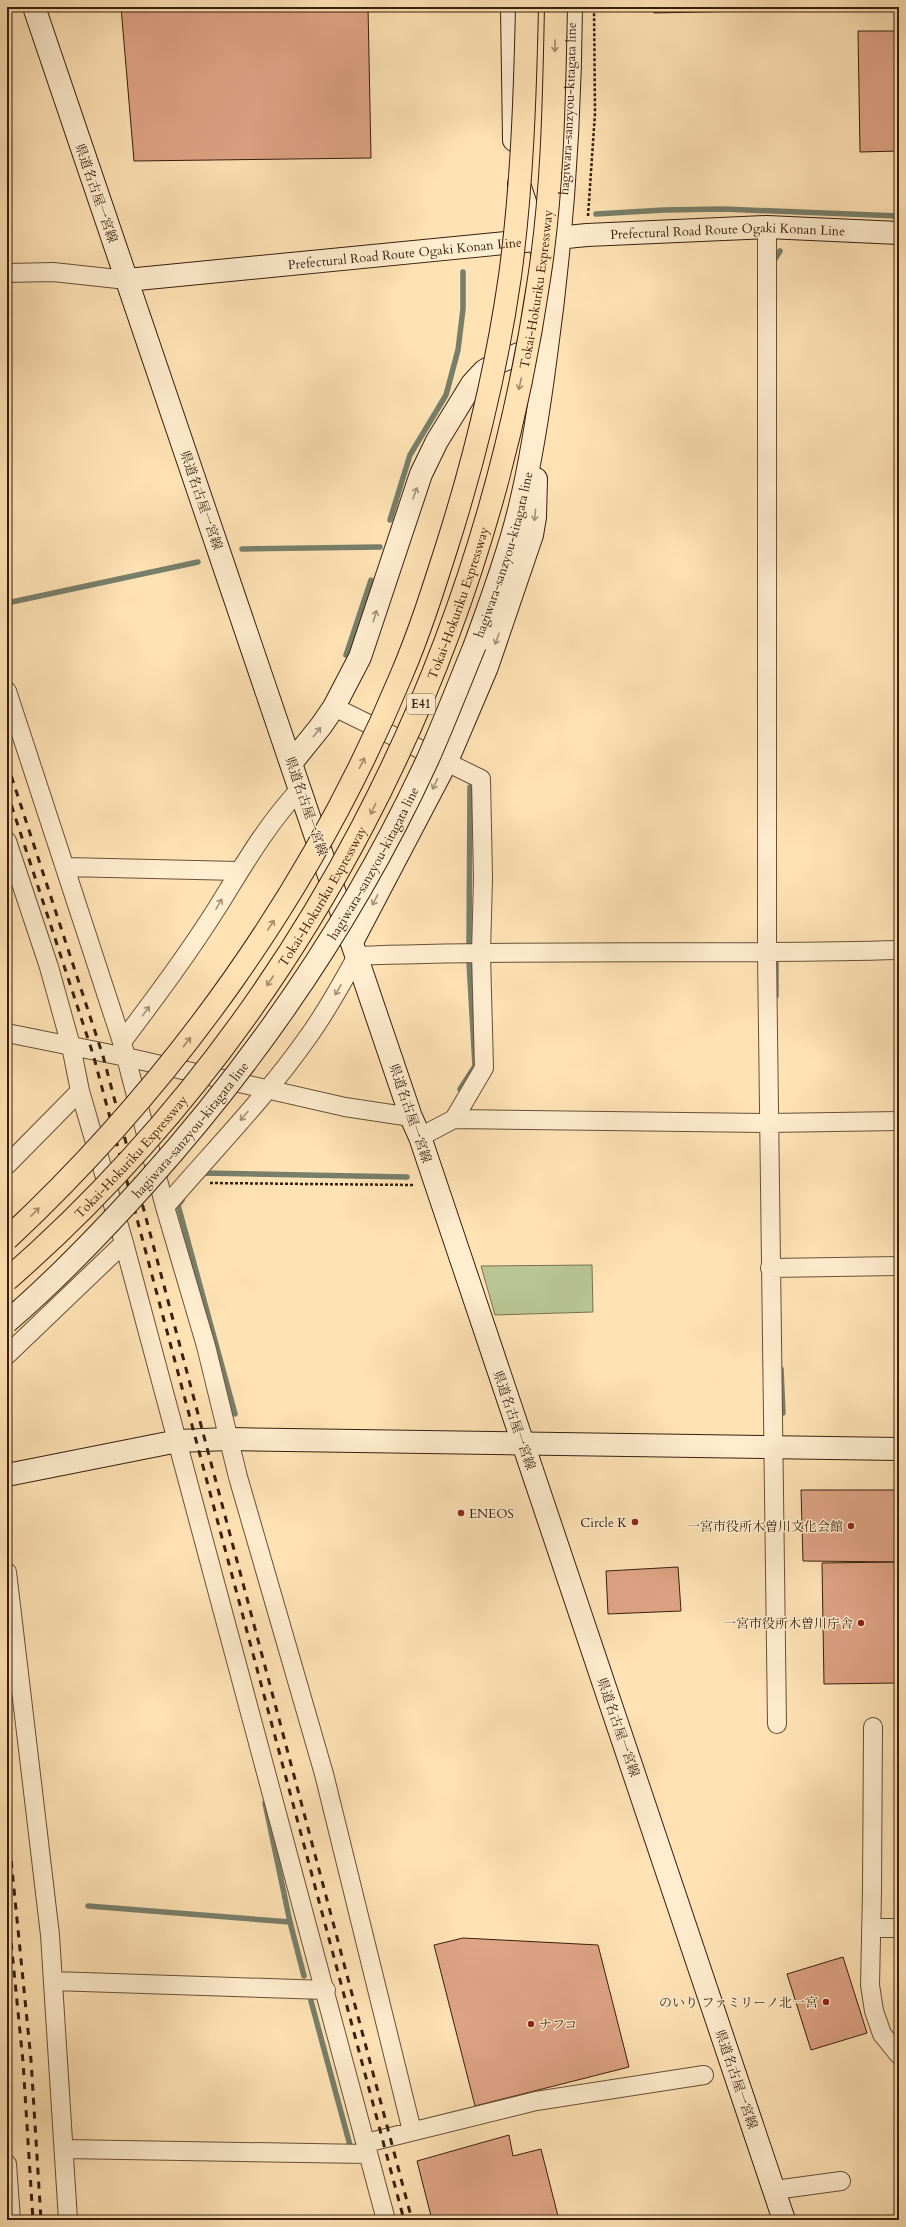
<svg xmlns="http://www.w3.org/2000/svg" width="906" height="2227" font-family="Cardo,'Noto Serif JP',serif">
	<rect width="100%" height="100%" fill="#ffe3b5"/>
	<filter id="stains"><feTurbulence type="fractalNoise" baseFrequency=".005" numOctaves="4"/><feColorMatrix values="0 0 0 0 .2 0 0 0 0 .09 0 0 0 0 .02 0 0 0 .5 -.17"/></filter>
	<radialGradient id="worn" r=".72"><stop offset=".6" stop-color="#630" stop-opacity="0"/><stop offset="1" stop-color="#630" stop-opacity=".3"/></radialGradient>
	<!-- green -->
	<path fill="#b9c593" stroke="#787250" d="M 592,1265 L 593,1312 L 495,1315 L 481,1266 Z"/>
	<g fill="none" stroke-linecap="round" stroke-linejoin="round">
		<!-- stream -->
		<path stroke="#777f6a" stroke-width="5.5" d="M 596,214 L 664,210 L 723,209 L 899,216
			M 772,264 L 780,251
			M 390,520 L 410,455 L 446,395 L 458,350 L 463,309 L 463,272
			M 242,549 L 380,547
			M 7,603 L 198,562
			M 346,655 L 371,580
			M 469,945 L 470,787
			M 776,962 L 776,996
			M 460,1089 L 475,1066 L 469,962
			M 202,1176 L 204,1173 L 407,1177
			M 182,1200 L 178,1205 L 235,1414
			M 781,1369 L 783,1413
			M 88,1906 L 290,1922 L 265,1803
			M 290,1922 L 304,1976
			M 311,2001 L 351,2149"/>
	</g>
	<!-- building -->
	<path fill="#dfa486" stroke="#381e0d" d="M 121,7 L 368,7 L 371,158 L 134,161 Z
		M 654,7 L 836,7 L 836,9 L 654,13 Z
		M 858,31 L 899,31 L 899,151 L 860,152 Z
		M 801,1490 L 899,1490 L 899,1562 L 803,1561 Z
		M 899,1562 L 899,1683 L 824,1684 L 822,1563 Z
		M 678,1567 L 681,1611 L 608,1614 L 606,1571 Z
		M 463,1938 L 598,1945 L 629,2067 L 475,2106 L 434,1945 Z
		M 843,1957 L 867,2033 L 811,2050 L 787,1974 Z
		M 509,2135 L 513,2156 L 541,2149 L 559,2220 L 432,2220 L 417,2161 Z"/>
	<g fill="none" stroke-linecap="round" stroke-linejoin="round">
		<!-- street casing -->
		<g stroke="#6a4f37" stroke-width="20">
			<path id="street" d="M 767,227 L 767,954 L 777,1724
				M 7,273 L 53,272 L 127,280
				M 7,691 L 122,1042 L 165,1207 L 206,1346 L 238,1477 L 324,1774 L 412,2131
				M 334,707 L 481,779 L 483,878 L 481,953 L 484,1068 L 454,1119
				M 7,841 L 49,967 L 71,1046 L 80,1091 L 124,1243
				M 66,867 L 238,871
				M 7,1033 L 126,1057 L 345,1107 L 411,1117
				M 122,1042 C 155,998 188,954 217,908 C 243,866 267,824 301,788
				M 420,1137 L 454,1119 L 769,1123 L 899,1121
				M 7,1165 L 80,1091
				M 165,1207 C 213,1151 266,1097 308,1037 C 327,1011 342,983 357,956 C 537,949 718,955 899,950
				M 770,1268 L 899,1266
				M 7,1355 L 124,1243 L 386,2220
				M 7,1572 L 50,1935 L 68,2220
				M 873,1727 L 872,1892 L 870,1985 L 874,2011 L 882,2034 L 899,2055
				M 871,1928 L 899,1928
				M 53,1981 L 326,1990
				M 366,2143 L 536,2101 L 704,2075
				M 64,2149 L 368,2154
				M 7,2164 L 11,2220
				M 775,2190 L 841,2181"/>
		</g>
		<!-- secondary casing -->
		<g stroke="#381e0d" stroke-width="24">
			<g id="secondary">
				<path d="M 34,7 L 411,1117 L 420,1137 L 784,2220"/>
				<path d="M 512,7 L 514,140"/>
				<path d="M 519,184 L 542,252"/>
				<path id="s1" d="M 127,280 L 587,235 L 767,227 L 899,233"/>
				<path id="s2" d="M 475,645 C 490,603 506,561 517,518 C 531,465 539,409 546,355 C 562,240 570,123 571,7"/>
				<path d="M 292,762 L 321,726 L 334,707 L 360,657 L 421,474 L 437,441 L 472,384 L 484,371 L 499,362 L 541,345"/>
				<path d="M 352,942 L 447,761 L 487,667 L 532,535 L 535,517 L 536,479"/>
				<path d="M 7,1475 L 178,1441 L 228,1439 L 899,1449"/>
			</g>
		</g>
		<!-- path -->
		<path stroke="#381e0d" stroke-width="2.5" stroke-dasharray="3 2" stroke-linecap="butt" d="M 588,216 L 595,113 L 594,7
			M 210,1183 L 415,1185"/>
		<!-- street -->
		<use href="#street" stroke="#ffedcf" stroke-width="18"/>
		<!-- secondary -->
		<use href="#secondary" stroke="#ffedcf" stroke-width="22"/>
		<!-- rail -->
		<path stroke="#381e0d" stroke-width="3" stroke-dasharray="7 7" stroke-linecap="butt" d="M 7,763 L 103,1056 L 412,2220
			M 7,792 L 93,1054 L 404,2220
			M 7,1819 L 31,2060 L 41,2220
			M 7,1901 L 23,2062 L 33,2220"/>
		<!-- secondary-bridge casing -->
		<g stroke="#381e0d" stroke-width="24" stroke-linecap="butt">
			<g id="secondary-bridge">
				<path id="s3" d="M 7,1322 C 57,1279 102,1232 146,1183 C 259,1057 356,915 427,761 C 444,723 459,684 475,645"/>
			</g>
		</g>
		<!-- highway-bridge casing -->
		<g stroke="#381e0d" stroke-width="24" stroke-linecap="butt">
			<g id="highway-bridge">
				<path d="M 7,1239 C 176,1081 312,890 401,676 C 419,634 433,590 447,546 C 475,458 497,367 510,276 C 522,187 525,97 527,7"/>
				<path id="s4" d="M 7,1280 C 301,1023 482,664 539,279 C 553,189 554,98 556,7"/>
			</g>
		</g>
		<!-- secondary-bridge -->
		<use href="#secondary-bridge" stroke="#ffedcf" stroke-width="22"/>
		<!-- highway-bridge -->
		<use href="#highway-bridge" stroke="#ffe3b5" stroke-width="22"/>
	</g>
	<!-- one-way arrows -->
	<defs><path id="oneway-shaft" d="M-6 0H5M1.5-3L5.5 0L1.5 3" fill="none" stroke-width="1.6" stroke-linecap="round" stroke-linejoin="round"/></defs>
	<g stroke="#a58a69">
		<use href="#oneway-shaft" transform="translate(555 46) rotate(91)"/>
		<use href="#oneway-shaft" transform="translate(520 384) rotate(102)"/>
		<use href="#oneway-shaft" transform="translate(362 763) rotate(-63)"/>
		<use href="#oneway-shaft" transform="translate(373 809) rotate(116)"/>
		<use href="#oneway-shaft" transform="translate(271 925) rotate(-57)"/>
		<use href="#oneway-shaft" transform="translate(270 981) rotate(124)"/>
		<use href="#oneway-shaft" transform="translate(187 1042) rotate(-52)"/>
		<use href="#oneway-shaft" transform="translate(35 1212) rotate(-45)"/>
	</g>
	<g stroke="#a59078">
		<use href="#oneway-shaft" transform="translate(415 493) rotate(-71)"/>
		<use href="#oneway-shaft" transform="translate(535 515) rotate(96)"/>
		<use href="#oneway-shaft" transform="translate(375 616) rotate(-73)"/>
		<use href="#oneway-shaft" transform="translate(497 639) rotate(110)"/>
		<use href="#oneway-shaft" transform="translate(317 732) rotate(-52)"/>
		<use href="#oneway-shaft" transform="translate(435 784) rotate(116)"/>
		<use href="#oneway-shaft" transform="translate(375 900) rotate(118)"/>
		<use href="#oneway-shaft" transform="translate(219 904) rotate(-60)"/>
		<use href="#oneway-shaft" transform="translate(338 990) rotate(120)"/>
		<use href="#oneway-shaft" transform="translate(146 1011) rotate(-54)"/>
		<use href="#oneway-shaft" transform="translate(244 1116) rotate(131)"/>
	</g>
	<!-- markers -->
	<g fill="#8f2418" stroke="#ffedcf" stroke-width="1.5">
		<circle cx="461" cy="1513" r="4"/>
		<circle cx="635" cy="1522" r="4"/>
		<circle cx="851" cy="1526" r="4"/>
		<circle cx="861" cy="1623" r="4"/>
		<circle cx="826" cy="2002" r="4"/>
		<circle cx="531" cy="2024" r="4"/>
	</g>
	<g text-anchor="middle" stroke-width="3" stroke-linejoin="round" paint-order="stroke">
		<!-- shield labels -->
		<rect fill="#ffedcf" stroke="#745c47" stroke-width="1" x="407" y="694" width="28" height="20" rx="3"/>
		<g font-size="12" font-weight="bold" fill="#381e0d">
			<text x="421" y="708">E41</text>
		</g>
		<!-- street labels -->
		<g font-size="13" fill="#381e0d" stroke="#ffedcf">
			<text dy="5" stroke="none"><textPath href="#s2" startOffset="547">hagiwara-sanzyou-kitagata line</textPath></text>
			<text transform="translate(97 193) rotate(71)" y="5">県道名古屋一宮線</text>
			<text dy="5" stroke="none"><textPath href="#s1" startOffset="603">Prefectural Road Route Ogaki Konan Line</textPath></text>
			<text dy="5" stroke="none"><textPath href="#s1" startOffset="279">Prefectural Road Route Ogaki Konan Line</textPath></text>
			<text dy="5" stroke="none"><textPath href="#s4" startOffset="1147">Tokai-Hokuriku Expressway</textPath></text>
			<text transform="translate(202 500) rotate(71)" y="5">県道名古屋一宮線</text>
			<text dy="5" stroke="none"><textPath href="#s2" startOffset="95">hagiwara-sanzyou-kitagata line</textPath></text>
			<text dy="5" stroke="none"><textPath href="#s4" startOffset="823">Tokai-Hokuriku Expressway</textPath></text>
			<text transform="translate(307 806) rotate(71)" y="5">県道名古屋一宮線</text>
			<text dy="5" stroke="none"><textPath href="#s3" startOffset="590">hagiwara-sanzyou-kitagata line</textPath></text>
			<text dy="5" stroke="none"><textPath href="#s4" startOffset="499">Tokai-Hokuriku Expressway</textPath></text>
			<text transform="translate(411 1113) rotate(71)" y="5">県道名古屋一宮線</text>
			<text dy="5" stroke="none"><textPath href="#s3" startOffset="266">hagiwara-sanzyou-kitagata line</textPath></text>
			<text dy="5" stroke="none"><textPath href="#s4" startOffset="175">Tokai-Hokuriku Expressway</textPath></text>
			<text transform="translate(515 1420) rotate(71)" y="5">県道名古屋一宮線</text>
			<text transform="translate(619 1727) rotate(71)" y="5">県道名古屋一宮線</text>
			<text transform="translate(737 2079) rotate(71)" y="5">県道名古屋一宮線</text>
		</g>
		<!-- poi labels -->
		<g font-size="13" fill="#381e0d" stroke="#ffedcf" text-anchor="end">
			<text x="469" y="1518" text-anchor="start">ENEOS</text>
			<text x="627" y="1527">Circle K</text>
			<text x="843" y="1531">一宮市役所木曽川文化会館</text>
			<text x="853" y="1628">一宮市役所木曽川庁舎</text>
			<text x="818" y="2007">のいり ファミリーノ北一宮</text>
			<text x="539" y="2029" text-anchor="start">ナフコ</text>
		</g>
	</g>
	<!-- margin -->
	<rect width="906" height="2227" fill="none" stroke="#ffe3b5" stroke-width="24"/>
	<rect x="8" y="8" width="890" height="2211" fill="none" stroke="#381e0d" stroke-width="2"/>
	<rect x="12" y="12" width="882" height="2203" fill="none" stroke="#381e0d"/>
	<rect width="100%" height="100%" filter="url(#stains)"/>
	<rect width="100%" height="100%" fill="url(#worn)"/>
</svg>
